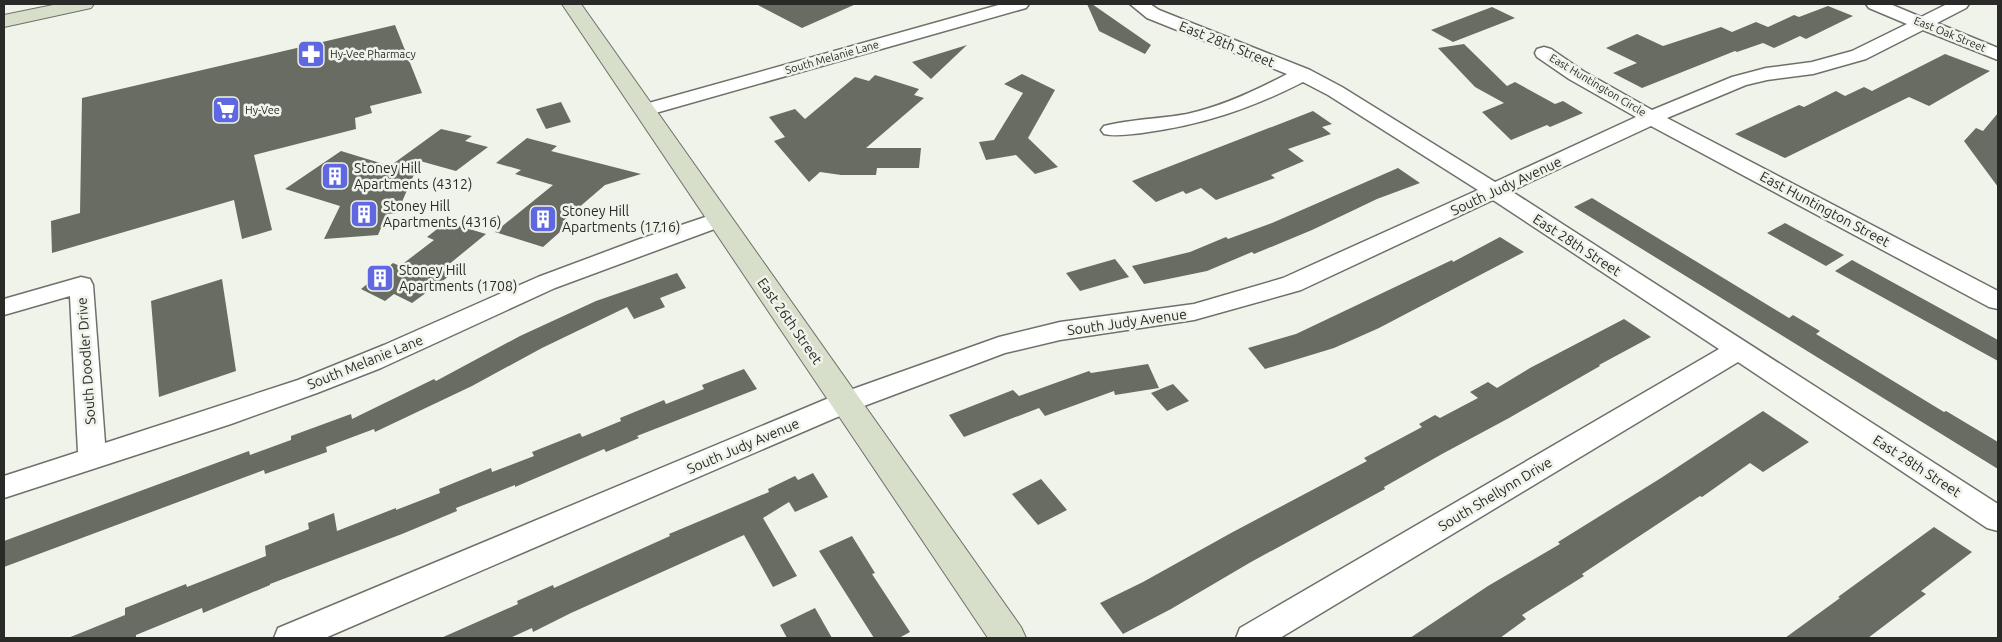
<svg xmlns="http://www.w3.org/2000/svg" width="2002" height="642" font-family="Ubuntu,sans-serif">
	<rect width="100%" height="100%" fill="#eff3ea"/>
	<!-- building -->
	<path fill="#686c63" d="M 756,4 L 856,4 L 802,28 Z
		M 1087,4 L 1092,4 L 1151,45 L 1145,54 L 1099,31 Z
		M 1828,6 L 1853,16 L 1806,39 L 1800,36 L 1774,48 L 1763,43 L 1737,52 L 1735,51 L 1642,88 L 1613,73 L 1637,63 L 1606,48 L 1637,34 L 1663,46 L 1721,27 L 1732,32 L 1756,22 L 1768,27 L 1794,15 L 1799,17 Z
		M 1492,7 L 1515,18 L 1453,42 L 1431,30 Z
		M 395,25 L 422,93 L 370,106 L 372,113 L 355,118 L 356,129 L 254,155 L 272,230 L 242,239 L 234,200 L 52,253 L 51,221 L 80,213 L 82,98 Z
		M 1464,44 L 1507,86 L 1515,82 L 1555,104 L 1563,101 L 1583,113 L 1550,127 L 1547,125 L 1511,140 L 1482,112 L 1504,103 L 1475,87 L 1438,48 Z
		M 967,45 L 931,79 L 912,62 Z
		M 1945,54 L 1990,71 L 1929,106 L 1909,97 L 1785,158 L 1735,134 L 1799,105 L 1804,107 L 1836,91 L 1845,96 L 1864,87 L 1872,91 Z
		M 1022,74 L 1055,90 L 1028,138 L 1058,167 L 1035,174 L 1016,155 L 986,160 L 979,142 L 994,140 L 1023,93 L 1004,84 Z
		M 875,75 L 919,89 L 914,95 L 924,98 L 866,148 L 921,148 L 919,168 L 877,168 L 876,175 L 841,175 L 820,172 L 809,182 L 774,141 L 785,137 L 769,117 L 795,109 L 805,119 L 855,77 L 869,81 Z
		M 561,102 L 571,122 L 546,129 L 536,109 Z
		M 1313,111 L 1332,124 L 1322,127 L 1331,134 L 1288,149 L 1304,161 L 1271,175 L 1275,178 L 1216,200 L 1201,188 L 1186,194 L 1183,191 L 1156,202 L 1132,181 Z
		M 1998,113 L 1998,187 L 1964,141 L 1976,128 L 1983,131 Z
		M 441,129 L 472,136 L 465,141 L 488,147 L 456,171 L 420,161 L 397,213 L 387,214 L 378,235 L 324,239 L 340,206 L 285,189 L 341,151 L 390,166 Z
		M 527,138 L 557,146 L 551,151 L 641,174 L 605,185 L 562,222 L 569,224 L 543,247 L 495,232 L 553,185 L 515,174 L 521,170 L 496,163 Z
		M 1398,168 L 1420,183 L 1377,199 L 1312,230 L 1254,254 L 1252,252 L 1207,271 L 1144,284 L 1132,266 L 1190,252 L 1226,237 L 1228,239 L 1272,223 Z
		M 1592,198 L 1789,318 L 1793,315 L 1820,331 L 1816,334 L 1944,412 L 1946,411 L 1998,442 L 1998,469 L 1574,207 Z
		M 446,222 L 486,234 L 442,270 L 452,274 L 412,303 L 394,294 L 385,301 L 361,289 L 393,263 L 400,266 L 434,240 L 427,237 Z
		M 1785,223 L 1844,255 L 1826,266 L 1767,233 Z
		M 1500,237 L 1524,252 L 1379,328 L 1334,348 L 1265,369 L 1248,348 L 1296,334 L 1452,260 L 1453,262 Z
		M 1115,259 L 1129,277 L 1080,291 L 1066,273 Z
		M 1852,260 L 1998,340 L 1998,361 L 1835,271 Z
		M 677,273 L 686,288 L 660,298 L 665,307 L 634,319 L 627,307 L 542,348 L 472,386 L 375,432 L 374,429 L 326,447 L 327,452 L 265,474 L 264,470 L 4,567 L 4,541 L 249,451 L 250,455 L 291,440 L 291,436 L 351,414 L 352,419 L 434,379 L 436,381 L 520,336 L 596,301 Z
		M 222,279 L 236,371 L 159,397 L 151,301 Z
		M 1624,319 L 1651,337 L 1599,365 L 1600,366 L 1509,418 L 1442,454 L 1384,487 L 1385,489 L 1251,562 L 1171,609 L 1123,634 L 1100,603 L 1143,582 L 1231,533 L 1367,461 L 1364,458 L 1422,427 L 1419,424 L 1435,415 L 1440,418 L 1478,398 L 1470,392 L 1488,382 L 1497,388 L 1530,368 Z
		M 1148,364 L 1159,388 L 1115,395 L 1114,391 L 1045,416 L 1039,408 L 964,437 L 949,415 L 1013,390 L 1019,396 L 1089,371 L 1091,373 Z
		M 744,369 L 757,389 L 637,436 L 639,438 L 606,452 L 604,449 L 515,487 L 515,485 L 456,508 L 457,511 L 402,534 L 270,584 L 270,585 L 203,613 L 202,608 L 136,635 L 136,638 L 68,638 L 125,615 L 125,608 L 186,584 L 187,587 L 266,556 L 265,546 L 309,529 L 308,523 L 334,513 L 337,531 L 396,508 L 396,510 L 440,493 L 439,489 L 491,468 L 492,472 L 534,456 L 532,452 L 580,433 L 582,437 L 621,421 L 620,418 L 664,400 L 666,404 L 704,389 L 702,385 Z
		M 1173,384 L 1189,401 L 1167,411 L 1151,393 Z
		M 1763,411 L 1809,442 L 1763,472 L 1750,463 L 1702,497 L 1700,496 L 1582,574 L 1584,576 L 1522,615 L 1526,619 L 1500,638 L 1410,638 L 1488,586 L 1560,544 L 1558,542 L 1661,478 Z
		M 813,473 L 828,497 L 795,512 L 789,502 L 763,518 L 797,576 L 773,587 L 744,535 L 571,613 L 533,632 L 532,628 L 510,638 L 441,638 L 518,604 L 517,601 L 553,585 L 554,588 L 670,536 L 669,534 L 769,492 L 768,489 L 795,476 L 798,480 Z
		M 1041,479 L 1067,510 L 1038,525 L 1012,494 Z
		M 1934,527 L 1972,552 L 1921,591 L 1926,594 L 1868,638 L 1785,638 L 1840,598 L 1838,597 Z
		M 852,536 L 875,573 L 872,574 L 910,632 L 899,638 L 874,638 L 819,551 Z
		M 815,608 L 832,638 L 787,638 L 780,625 Z"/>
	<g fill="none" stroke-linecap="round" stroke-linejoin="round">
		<!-- street casing -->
		<g stroke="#6e7169" stroke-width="3">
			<path id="street" d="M 1002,4 L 1029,4 L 1026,8 L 652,114 L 645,116 L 638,114 L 635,110 L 638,106 Z
				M 1130,4 L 1150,4 L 1159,10 L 1310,70 L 1342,87 L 1495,182 L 1636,117 L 1569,79 L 1537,57 L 1535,53 L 1537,49 L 1544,47 L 1551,49 L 1583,71 L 1652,110 L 1732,77 L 1766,68 L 1812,62 L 1852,51 L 1907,24 L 1869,8 L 1866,4 L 1890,4 L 1921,17 L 1947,4 L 1969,4 L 1966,8 L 1937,23 L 1998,48 L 1998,60 L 1923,30 L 1866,59 L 1813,74 L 1767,80 L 1746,85 L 1667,118 L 1998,291 L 1998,309 L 1989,307 L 1651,126 L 1511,191 L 1998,504 L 1998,531 L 1987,528 L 1738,362 L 1280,638 L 1236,638 L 1240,628 L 1719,349 L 1493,200 L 1301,290 L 1194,320 L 1060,340 L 1005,353 L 856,409 L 325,638 L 274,638 L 278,628 L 836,395 L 999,337 L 1060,322 L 1194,304 L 1283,278 L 1478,190 L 1328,95 L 1303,82 C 1250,109 1202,125 1142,133 C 1129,134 1116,137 1104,134 L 1101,130 L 1104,126 C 1131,119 1160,119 1187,114 C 1223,106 1255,91 1287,74 L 1147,18 Z
				M 720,212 L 728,214 L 731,219 L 728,224 L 555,288 L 381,368 L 317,393 L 231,424 L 4,498 L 4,476 L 78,452 L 70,296 L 4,315 L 4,299 L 81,277 L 90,279 L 93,285 L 105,443 L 298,380 L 384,345 L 538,277 L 637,240 Z"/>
		</g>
		<!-- secondary casing -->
		<g stroke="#6e7169" stroke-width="2">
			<path id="secondary" d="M 58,4 L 94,4 L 91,8 L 4,27 L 4,15 Z
				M 562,4 L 581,4 L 1021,627 L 1026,638 L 988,638 Z"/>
		</g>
		<!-- street -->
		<use href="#street" fill="#fff" fill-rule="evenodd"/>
		<!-- secondary -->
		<use href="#secondary" fill="#d7dfca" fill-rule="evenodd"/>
	</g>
	<!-- icons -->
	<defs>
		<g id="pharmacy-square" transform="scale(1.4375)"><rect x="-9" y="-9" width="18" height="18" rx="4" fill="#5f68e0" stroke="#eff3ea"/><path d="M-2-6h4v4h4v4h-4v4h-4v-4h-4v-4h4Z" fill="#fff"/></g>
		<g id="supermarket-square" transform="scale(1.4375)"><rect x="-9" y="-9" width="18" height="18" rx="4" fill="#5f68e0" stroke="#eff3ea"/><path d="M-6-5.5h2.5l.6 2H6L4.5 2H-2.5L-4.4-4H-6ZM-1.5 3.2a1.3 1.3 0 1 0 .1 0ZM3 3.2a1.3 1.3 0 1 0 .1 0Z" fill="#fff"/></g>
		<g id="building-square" transform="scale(1.4375)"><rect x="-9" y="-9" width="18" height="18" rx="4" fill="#5f68e0" stroke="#eff3ea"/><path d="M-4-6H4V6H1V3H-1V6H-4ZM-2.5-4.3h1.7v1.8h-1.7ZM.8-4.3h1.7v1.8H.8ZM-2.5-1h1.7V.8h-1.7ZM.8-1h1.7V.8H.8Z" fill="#fff"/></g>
	</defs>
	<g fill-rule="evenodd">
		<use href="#pharmacy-square" x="311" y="54"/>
		<use href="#supermarket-square" x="226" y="110"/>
		<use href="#building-square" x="335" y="176"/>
		<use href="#building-square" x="364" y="214"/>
		<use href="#building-square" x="543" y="219"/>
		<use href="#building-square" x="380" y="278"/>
	</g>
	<g text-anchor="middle" stroke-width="5" stroke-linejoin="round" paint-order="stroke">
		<!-- far-street labels -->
		<g font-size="11" fill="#2a2b28" stroke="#eff3ea">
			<text transform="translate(1950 34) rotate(22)" y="4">East Oak Street</text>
			<text transform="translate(832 57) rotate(-16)" y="4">South Melanie Lane</text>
			<text transform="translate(1598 85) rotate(31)" y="4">East Huntington Circle</text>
		</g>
		<!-- far-poi labels -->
		<g font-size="11" fill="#2a2b28" stroke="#eff3ea" text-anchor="start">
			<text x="330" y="58">Hy-Vee Pharmacy</text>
			<text x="245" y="114">Hy-Vee</text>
		</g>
		<!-- street labels -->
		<g font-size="14" fill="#2a2b28" stroke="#eff3ea">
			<text transform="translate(1227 44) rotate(22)" y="5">East 28th Street</text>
			<text transform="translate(1506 186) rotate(-25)" y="5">South Judy Avenue</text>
			<text transform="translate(1825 209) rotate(28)" y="5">East Huntington Street</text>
			<text transform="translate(1577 245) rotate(33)" y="5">East 28th Street</text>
			<text transform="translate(790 321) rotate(55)" y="5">East 26th Street</text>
			<text transform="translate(1127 322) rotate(-8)" y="5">South Judy Avenue</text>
			<text transform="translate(86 361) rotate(-94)" y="5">South Doodler Drive</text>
			<text transform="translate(365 362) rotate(-22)" y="5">South Melanie Lane</text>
			<text transform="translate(743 446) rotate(-23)" y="5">South Judy Avenue</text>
			<text transform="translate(1917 466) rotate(33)" y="5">East 28th Street</text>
			<text transform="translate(1495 494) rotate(-31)" y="5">South Shellynn Drive</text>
		</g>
		<!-- poi labels -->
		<g font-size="14" fill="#2a2b28" stroke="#eff3ea" text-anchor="start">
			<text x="354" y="173">Stoney Hill<tspan x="354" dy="16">Apartments (4312)</tspan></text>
			<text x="383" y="211">Stoney Hill<tspan x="383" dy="16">Apartments (4316)</tspan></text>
			<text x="562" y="216">Stoney Hill<tspan x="562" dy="16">Apartments (1716)</tspan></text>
			<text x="399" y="275">Stoney Hill<tspan x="399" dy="16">Apartments (1708)</tspan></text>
		</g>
	</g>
	<!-- border -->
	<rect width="2002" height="642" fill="none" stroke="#2a2b28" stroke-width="10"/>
</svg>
